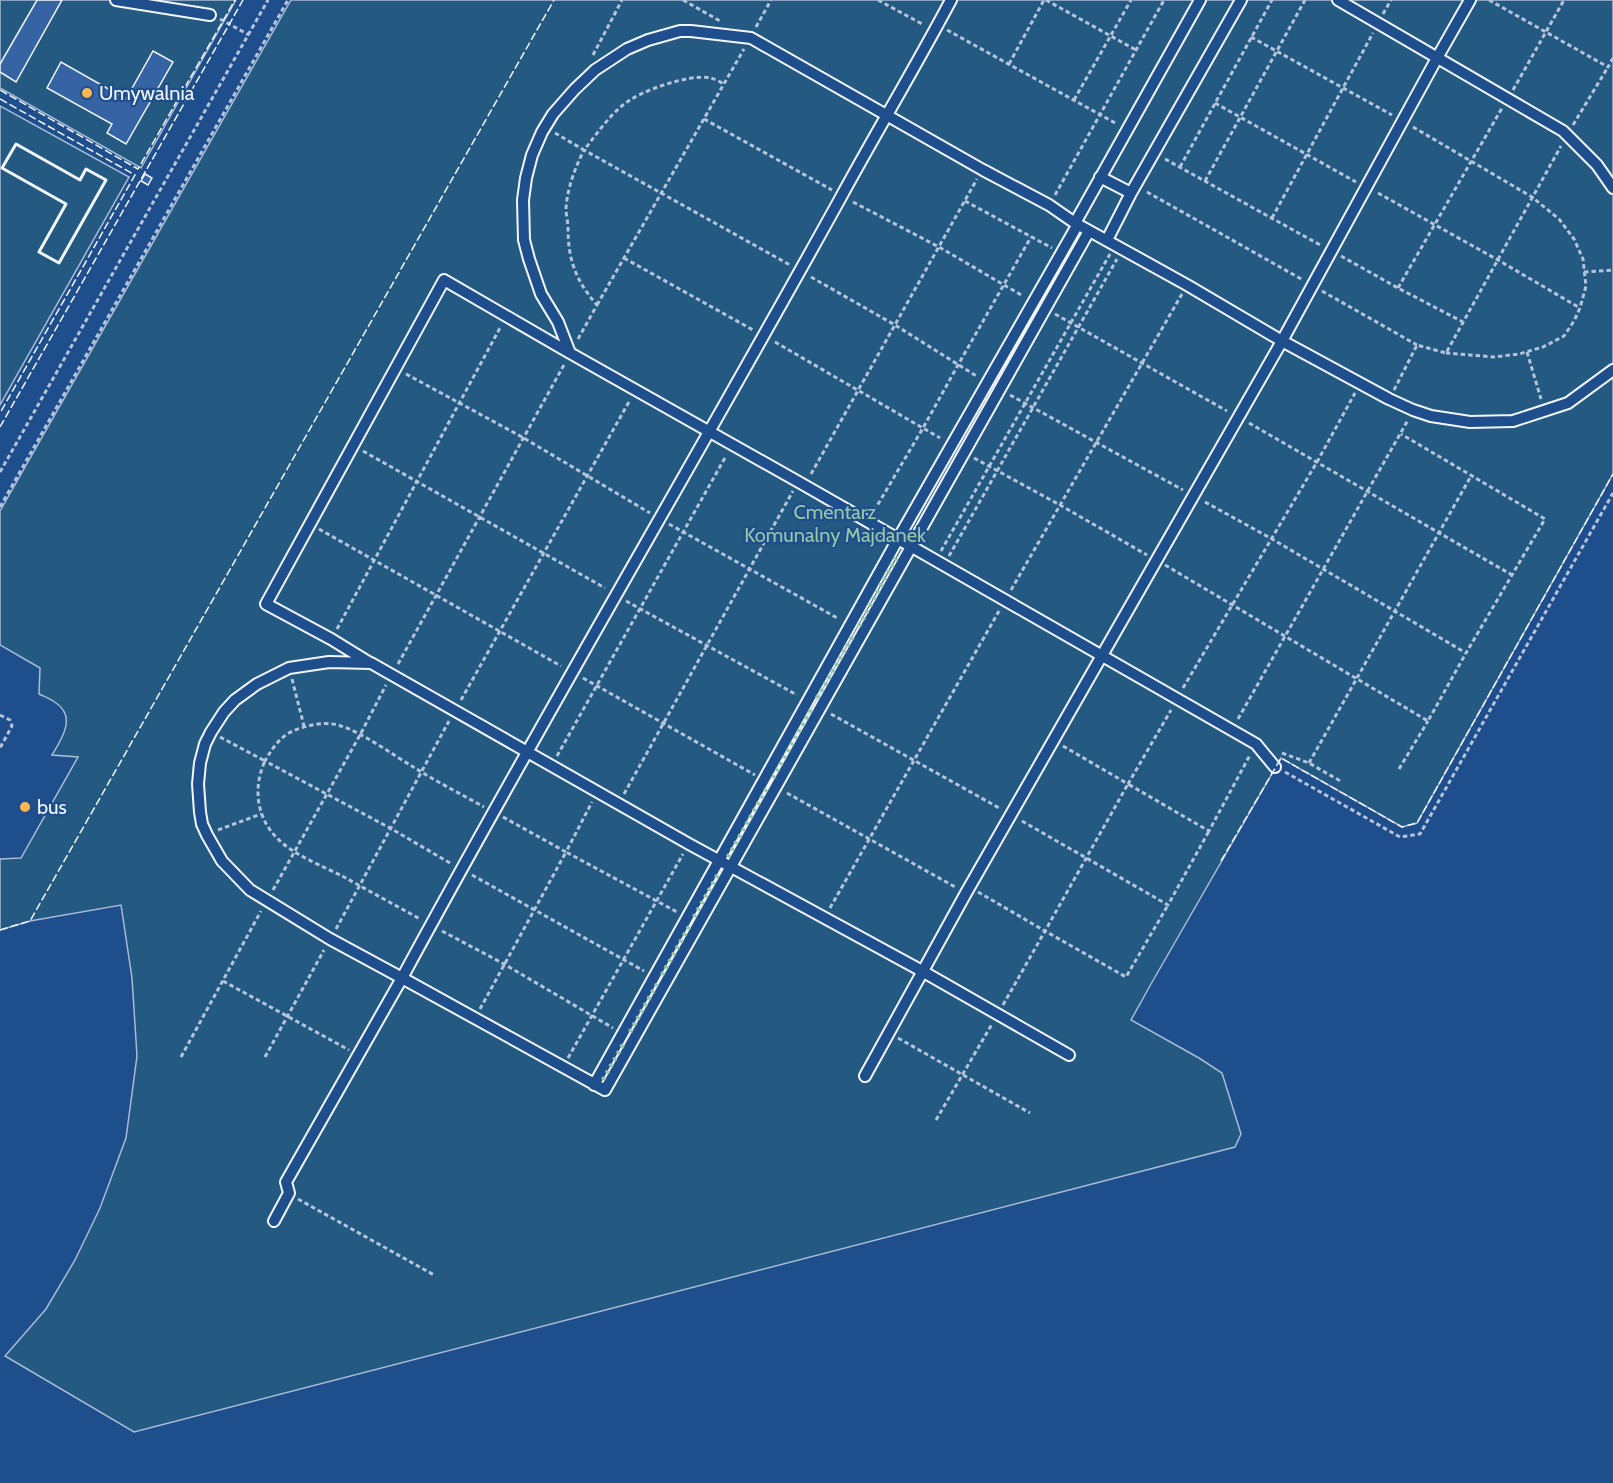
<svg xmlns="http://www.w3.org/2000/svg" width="1613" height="1483" font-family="Cabin,sans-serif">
	<rect width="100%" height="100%" fill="#1f4e8c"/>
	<!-- green -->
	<path fill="#245a82" stroke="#a8bbd7" stroke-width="1.5" d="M 0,0 L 236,0 L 141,168 L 0,88 Z
		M 291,0 L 1613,0 L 1613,474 L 1417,823 L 1402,827 L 1281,758 L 1151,984 L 1131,1020 L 1199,1058 L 1222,1073 L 1241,1134 L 1235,1147 L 134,1432 L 5,1356 L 46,1309 L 75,1260 L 100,1208 L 126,1138 L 137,1056 L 132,978 L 121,905 L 30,921 L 0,930 L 0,859 L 21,858 L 78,757 L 52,755 C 61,740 77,717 56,703 C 51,699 45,697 39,694 L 40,668 L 0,645 L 0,511 Z
		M 0,106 L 129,177 L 0,405 Z"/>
	<!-- building -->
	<path fill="#3563a3" stroke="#f2f6ff" stroke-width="1.5" d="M 37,0 L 62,0 L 16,82 L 0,72 L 0,64 Z
		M 153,51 L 173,62 L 126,144 L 107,133 L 112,124 L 47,88 L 61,62 L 126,99 Z
		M 145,174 L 152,178 L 148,185 L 141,181 Z"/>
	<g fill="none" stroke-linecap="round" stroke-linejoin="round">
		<!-- pedestrian casing -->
		<g stroke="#f2f6ff" stroke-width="14">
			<path id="pedestrian" d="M 116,0 L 210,15
				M 951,0 C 916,66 877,131 841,197 C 697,458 544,715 402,978 L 330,939 L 250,890 L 222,861 L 207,835 L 202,824 L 200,812 L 198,784 L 200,763 L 205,744 L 211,732 L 224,712 L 235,700 L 257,684 L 289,668 L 329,662 L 371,663 L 689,844 L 922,971 L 1069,1055
				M 1338,0 L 1563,131 L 1597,165 L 1613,188
				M 1100,177 L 1131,193
				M 1075,223 L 1200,0
				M 1107,240 L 1131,193 L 1241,0
				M 370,663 L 331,639 L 266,604 L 444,280 L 570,353
				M 1275,767 L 1256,744 L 804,485 L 570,353 L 558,322 L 541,294 L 529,259 L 524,240 L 523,200 L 526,178 L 532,155 L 542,132 L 553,114 L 575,89 L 595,70 L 627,49 L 648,40 L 680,31 L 691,31 L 751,38 L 983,170 L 1049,205 L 1075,223 L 1187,285 L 1282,341 L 1389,399 L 1413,410 L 1431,416 L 1470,422 L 1513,421 L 1568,403 L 1613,370
				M 865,1076 L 966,893 L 1282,341 L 1437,58 L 1470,0
				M 594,1085 L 898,539 L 1078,224
				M 274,1221 L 289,1193 L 286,1182 L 402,978 L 605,1090 L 1089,231"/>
		</g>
		<!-- path -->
		<path stroke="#b3c4dc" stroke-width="3" stroke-dasharray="4.5 3" stroke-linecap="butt" d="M 683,0 L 720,21
			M 878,0 L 924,25
			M 1046,0 L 1136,50
			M 1489,0 L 1608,67 L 1613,58
			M 1383,14 L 1391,0
			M 220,19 L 249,35
			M 756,27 L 771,0
			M 947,30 L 1117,124
			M 1251,37 L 1392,115
			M 593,55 L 622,0
			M 1009,64 L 1044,0
			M 1513,90 L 1564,0
			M 1074,100 L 1131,0
			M 1215,103 L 1356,182
			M 704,119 L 832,190
			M 1573,125 L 1608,67
			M 1413,127 L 1532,197 L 1559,219 L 1574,239 L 1583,259 L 1586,286 L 1580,308 L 1574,321 L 1564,336 L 1543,347 L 1519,354 L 1494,357 L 1446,353
			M 555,133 L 584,150 C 596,135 608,117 623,105 C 639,91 691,73 711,78 C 715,79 720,82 724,84
			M 1165,159 L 1322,246
			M 1180,167 L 1272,0
			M 1205,181 L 1305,0
			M 1147,192 L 1303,280
			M 1378,193 L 1498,260 L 1580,308
			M 1055,195 L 1164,0
			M 965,201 L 1052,248
			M 853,202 L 939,247 L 1023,296
			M 1272,218 L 1373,33
			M 1341,256 L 1398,288 L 1463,322
			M 624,258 L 753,330
			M 1584,272 L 1613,270
			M 811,277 L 895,325 L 978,377
			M 1398,288 L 1502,108
			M 1322,291 L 1417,345
			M 597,305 L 744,49
			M 1055,314 L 1227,411
			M 578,339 L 597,305 C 576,281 568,260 568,228 C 568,222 566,215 566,209 C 567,189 575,168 584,150 L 790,265
			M 775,342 L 940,438
			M 1527,352 L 1541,399
			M 406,374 L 522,437 L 650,513
			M 1394,390 L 1417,345 L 1446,353 L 1561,146
			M 1010,395 L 1183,490
			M 1249,423 L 1512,575
			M 363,451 L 605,588
			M 974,458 L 1060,505 L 1147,555
			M 0,472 L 268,0
			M 811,474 L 977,179
			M 1205,502 L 1272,539 L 1466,653 L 1545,519 L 1401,434
			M 0,507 L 288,0
			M 874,511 L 923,428 L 958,365 L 1031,237
			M 669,524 L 839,619
			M 319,529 L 561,666
			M 941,551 L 1110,254
			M 949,556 L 1117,259
			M 1165,565 L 1428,721 L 1466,653
			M 1011,590 L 1182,294
			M 626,601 L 797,695
			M 337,629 L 501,326
			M 398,664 L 565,363
			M 583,678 L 755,775
			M 292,679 L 304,726
			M 1183,688 L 1317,462 L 1355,393
			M 461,700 L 630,400
			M 831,714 L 1001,809
			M 0,715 L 10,720 L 12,726 L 0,748
			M 1238,719 L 1408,420
			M 220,737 L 265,761 C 253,787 256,817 277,838 C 293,855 323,866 344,877 C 369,891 395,905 420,919
			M 1063,746 L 1128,784 L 1171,710
			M 1282,753 L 1309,763 L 1342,782
			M 557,756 L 726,456
			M 1309,763 L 1471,476
			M 1399,769 L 1428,721
			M 1285,772 L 1400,837 L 1420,834 L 1613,493
			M 787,793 L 957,888
			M 624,794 L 793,491
			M 503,817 L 566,852 L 592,802
			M 1022,821 L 1168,905 L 1209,831
			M 218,830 L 261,814
			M 450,863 L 390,828 L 265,761 C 274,745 283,733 301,728 C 313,724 325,722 338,725 C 362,732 393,755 415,768 C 437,782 461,794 484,807
			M 472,875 L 644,971
			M 273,890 L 360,735 L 386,685
			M 978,892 L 1045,931 L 1128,784 L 1209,831 L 1250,755
			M 830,908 L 999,611
			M 336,929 L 449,721
			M 442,931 L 504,964 L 613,1028
			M 223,981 L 349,1050
			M 1003,1005 L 1045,931 L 1126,977 L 1168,905
			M 480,1009 L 566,852 L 677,912
			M 898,1038 L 1030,1113
			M 181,1057 L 261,911
			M 265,1057 L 324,950
			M 568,1058 L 683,854
			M 936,1120 L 992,1024
			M 298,1199 L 434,1275"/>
		<!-- pedestrian -->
		<use href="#pedestrian" stroke="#1f4e8c" stroke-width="10"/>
		<!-- hedge -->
		<path stroke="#97c8a6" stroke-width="4.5" stroke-dasharray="3 4.5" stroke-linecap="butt" d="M 859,626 L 897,557
			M 817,698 L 855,633
			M 773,778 L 812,708
			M 728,857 L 767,788
			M 694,917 L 720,871
			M 662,975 L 690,925
			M 630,1032 L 657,984
			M 603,1080 L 625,1041"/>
		<!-- fence -->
		<path stroke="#f2f6ff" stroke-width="1.5" stroke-dasharray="8 3" stroke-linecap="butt" d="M 0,90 L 138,169 L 235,0
			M 0,99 L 135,175 L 0,413
			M 0,427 L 243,0
			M 1221,861 L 1281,758 L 1402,827 L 1417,823 L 1613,474
			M 0,930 L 30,921 L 554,0"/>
		<!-- wall -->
		<path stroke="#f2f6ff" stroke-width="3" d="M 16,144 L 80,180 L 86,169 L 106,180 L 59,263 L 39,252 L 66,204 L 2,168 Z"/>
	</g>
	<!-- markers -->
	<g fill="#ffb74d" stroke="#1f4e8c" stroke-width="2">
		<circle cx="87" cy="93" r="6"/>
		<circle cx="25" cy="807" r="6"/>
	</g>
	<g text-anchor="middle" stroke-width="4.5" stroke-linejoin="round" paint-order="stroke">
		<!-- poi labels -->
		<g font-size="20" fill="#f2f6ff" stroke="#1f4e8c" text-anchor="start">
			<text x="99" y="100">Umywalnia</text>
			<text x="37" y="814">bus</text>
		</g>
		<!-- park labels -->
		<g font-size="20" fill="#97c8a6" stroke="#1f4e8c">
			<text x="835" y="519">Cmentarz<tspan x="835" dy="23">Komunalny Majdanek</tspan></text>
		</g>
	</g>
</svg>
